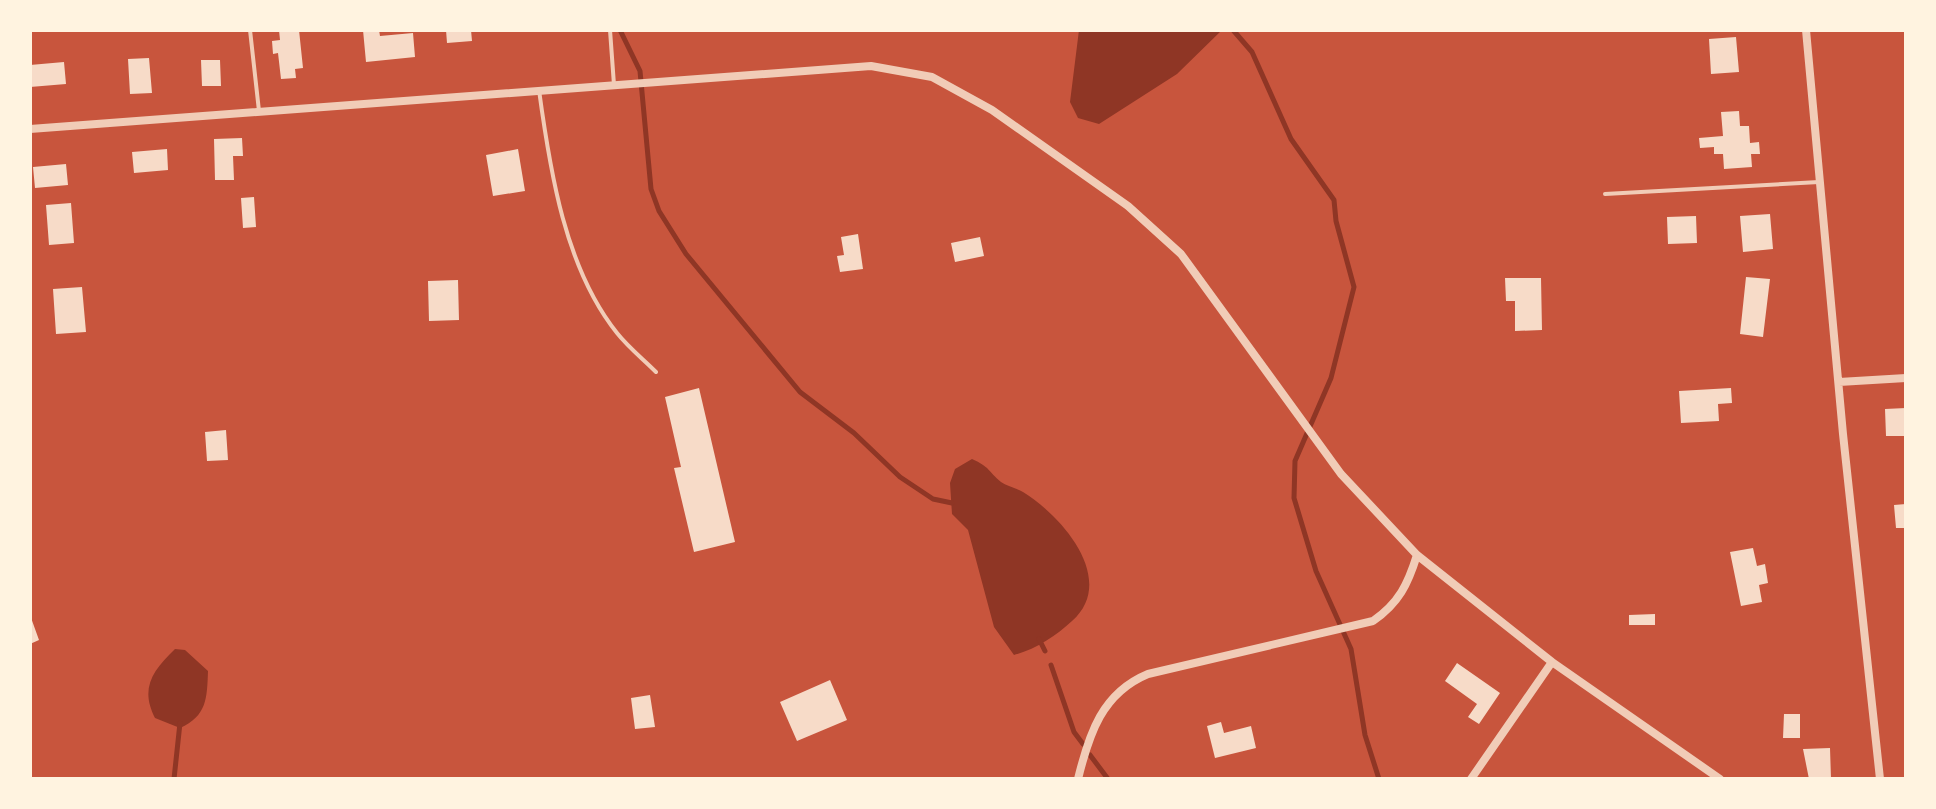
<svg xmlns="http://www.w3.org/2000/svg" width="1936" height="809" font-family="'Work Sans',sans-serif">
	<rect width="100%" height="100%" fill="#c8553d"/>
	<!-- water -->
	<path fill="#8f3625" d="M 1079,30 L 1222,30 L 1177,74 L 1099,124 L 1078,118 L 1070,102 Z
		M 972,459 C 990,467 988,471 1001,482 C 1007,486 1016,488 1023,492 C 1062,516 1118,580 1072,621 C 1056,636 1036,649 1014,655 L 994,627 L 968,530 L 952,514 L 950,483 L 955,469 Z
		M 175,649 L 185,650 L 208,671 C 207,698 207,716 180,728 L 155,718 C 140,689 152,671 175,649 Z"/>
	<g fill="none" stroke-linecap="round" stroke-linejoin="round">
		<!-- stream -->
		<path stroke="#8f3625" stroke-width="5" d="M 620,30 L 640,71 L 651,189 L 659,211 L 686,254 L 800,392 L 854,433 L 900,477 L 933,499 L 952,503
			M 1233,30 L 1252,52 L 1291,139 L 1334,200 L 1336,221 L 1354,287 L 1331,378 L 1295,461 L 1294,498 L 1316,571 L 1351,649 L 1365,735 L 1379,779
			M 1039,639 L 1045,651
			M 1051,665 L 1074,732 L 1083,744
			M 1090,755 L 1108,779
			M 174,779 L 180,723"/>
	</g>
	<!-- building -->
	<path fill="#f7dbc8" d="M 279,30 L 299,30 L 303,68 L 295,69 L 296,78 L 281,79 L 278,53 L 273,54 L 272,41 L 280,40 Z
		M 363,30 L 379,30 L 380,36 L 413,33 L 415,57 L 366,62 Z
		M 446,30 L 471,30 L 472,41 L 447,43 Z
		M 1736,37 L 1739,72 L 1711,74 L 1709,39 Z
		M 149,58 L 152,93 L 130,94 L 128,59 Z
		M 201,60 L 220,60 L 221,86 L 202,86 Z
		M 64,62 L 66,84 L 30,87 L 30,65 Z
		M 1739,111 L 1740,126 L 1749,126 L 1750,143 L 1759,142 L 1760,154 L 1751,154 L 1752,167 L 1724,169 L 1723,154 L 1714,154 L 1714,147 L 1700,148 L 1699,138 L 1723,136 L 1721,112 Z
		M 242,138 L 243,156 L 233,156 L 234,180 L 215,180 L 214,139 Z
		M 167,149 L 168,170 L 134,173 L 132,152 Z
		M 518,149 L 525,191 L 493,196 L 486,155 Z
		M 66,164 L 68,185 L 35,188 L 33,167 Z
		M 254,197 L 256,227 L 243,228 L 241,198 Z
		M 71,203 L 74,243 L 49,245 L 46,205 Z
		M 1770,214 L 1773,249 L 1743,252 L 1740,216 Z
		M 1696,216 L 1697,243 L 1668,244 L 1667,217 Z
		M 858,234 L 863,269 L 840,272 L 837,256 L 844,255 L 841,237 Z
		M 980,237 L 984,256 L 955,262 L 951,243 Z
		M 1746,277 L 1770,279 L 1763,337 L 1740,334 Z
		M 1505,278 L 1541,278 L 1542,330 L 1515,331 L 1515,301 L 1506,301 Z
		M 458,280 L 459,320 L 429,321 L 428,281 Z
		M 82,287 L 86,332 L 56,334 L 53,289 Z
		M 699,388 L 735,542 L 694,552 L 674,468 L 681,467 L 665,397 Z
		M 1731,388 L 1732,403 L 1718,404 L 1719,421 L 1681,423 L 1679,391 Z
		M 1906,408 L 1906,436 L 1886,436 L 1885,409 Z
		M 226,430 L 228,460 L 207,461 L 205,432 Z
		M 1906,504 L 1906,528 L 1896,528 L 1894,505 Z
		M 1753,548 L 1757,566 L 1765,564 L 1768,583 L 1759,585 L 1762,602 L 1741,606 L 1730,552 Z
		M 1655,614 L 1655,625 L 1629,625 L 1629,615 Z
		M 30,615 L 39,640 L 30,644 Z
		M 1457,663 L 1500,693 L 1479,724 L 1468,717 L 1477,704 L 1445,681 Z
		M 830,680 L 847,720 L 797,741 L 780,702 Z
		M 650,695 L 655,727 L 635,729 L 631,698 Z
		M 1784,714 L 1800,714 L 1800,738 L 1783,738 Z
		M 1221,722 L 1224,733 L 1251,726 L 1256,748 L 1215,758 L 1207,726 Z
		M 1830,748 L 1831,779 L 1809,779 L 1803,749 Z"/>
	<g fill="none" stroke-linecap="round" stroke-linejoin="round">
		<!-- service -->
		<path stroke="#f1ccb7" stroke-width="4" d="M 250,30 L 259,111
			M 610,30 L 614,85
			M 539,90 C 550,171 565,268 617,333 C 628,347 643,359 656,372
			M 1605,194 L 1819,182"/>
		<!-- minor -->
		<path stroke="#f1ccb7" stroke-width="8" d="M 1806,30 L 1843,434 L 1880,779
			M 30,129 L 871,66 L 932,77 L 992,110 L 1128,206 L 1181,254 L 1341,474 L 1417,555 L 1552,662 L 1720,779
			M 1839,382 L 1906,378
			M 1078,779 C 1089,734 1102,693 1148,674 L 1373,621 C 1399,603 1408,584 1417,555
			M 1471,779 L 1552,662"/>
	</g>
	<!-- border -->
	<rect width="1936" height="809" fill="none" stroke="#fff3e0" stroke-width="64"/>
</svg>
